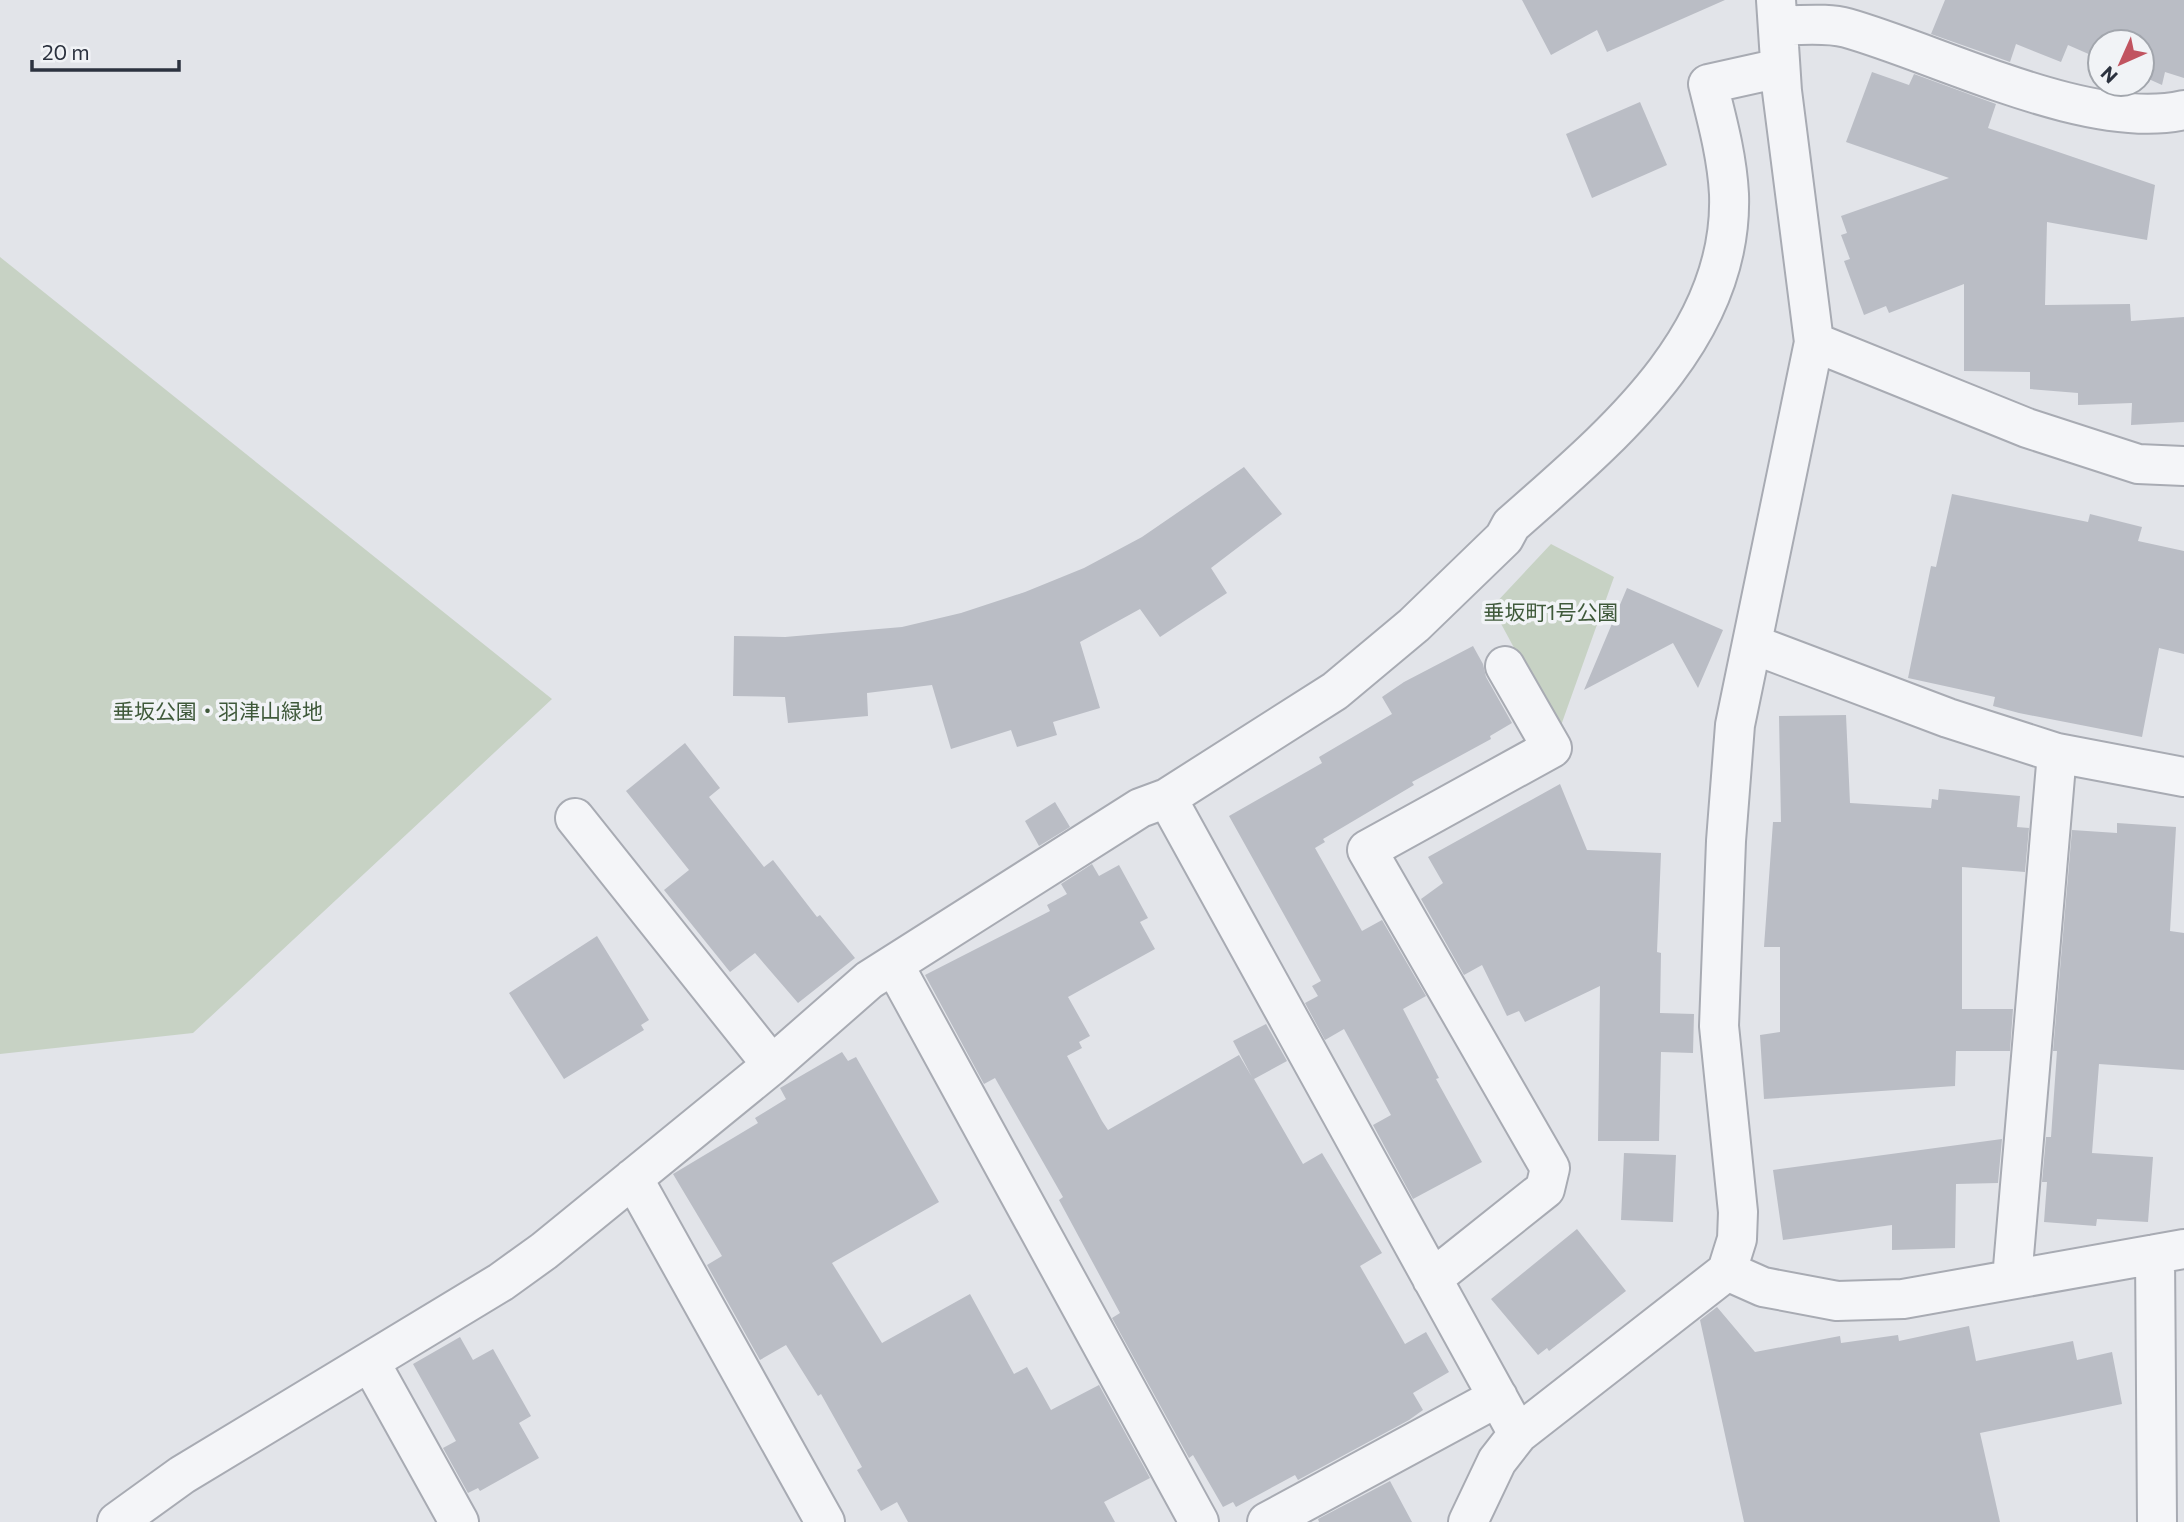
<svg xmlns="http://www.w3.org/2000/svg" width="2184" height="1522" font-family="Commissioner,'Noto Sans JP',sans-serif">
	<rect width="100%" height="100%" fill="#e2e4e9"/>
	<!-- green -->
	<path fill="#c7d2c4" d="M 0,257 L 552,699 L 193,1033 L 0,1054 Z
		M 1551,544 L 1614,577 L 1559,731 L 1492,607 Z"/>
	<!-- building -->
	<path fill="#babdc5" d="M 1522,0 L 1725,0 L 1607,52 L 1597,30 L 1551,55 Z
		M 1945,0 L 2184,0 L 2184,78 L 2165,72 L 2162,85 L 2142,76 L 2142,42 L 2100,42 L 2100,59 L 2068,45 L 2061,62 L 2016,44 L 2010,62 L 1931,34 Z
		M 1872,72 L 1909,85 L 1914,74 L 1996,104 L 1988,128 L 2155,185 L 2147,240 L 2047,222 L 2045,305 L 2130,304 L 2131,321 L 2184,317 L 2184,422 L 2131,425 L 2132,403 L 2078,405 L 2078,393 L 2030,389 L 2030,372 L 1964,371 L 1964,284 L 1889,313 L 1886,306 L 1864,315 L 1844,261 L 1850,259 L 1841,235 L 1847,233 L 1841,216 L 1949,178 L 1846,142 Z
		M 1640,102 L 1667,165 L 1592,198 L 1566,134 Z
		M 1244,467 L 1282,514 L 1211,568 L 1227,593 L 1160,637 L 1140,609 L 1080,642 L 1100,708 L 1053,722 L 1057,735 L 1017,747 L 1011,730 L 951,749 L 932,685 L 867,693 L 868,716 L 788,723 L 785,697 L 733,696 L 734,636 L 785,637 L 902,627 L 961,613 L 1025,592 L 1084,568 L 1142,537 Z
		M 1952,494 L 2088,522 L 2090,514 L 2142,527 L 2138,541 L 2184,551 L 2184,654 L 2159,648 L 2142,737 L 2019,713 L 1993,706 L 1995,697 L 1908,678 L 1931,566 L 1936,567 Z
		M 1627,588 L 1723,630 L 1698,688 L 1673,643 L 1584,690 Z
		M 1473,646 L 1483,664 L 1486,677 L 1512,723 L 1490,736 L 1491,739 L 1412,782 L 1414,785 L 1323,839 L 1325,842 L 1315,848 L 1362,931 L 1382,920 L 1426,996 L 1403,1009 L 1439,1078 L 1436,1079 L 1482,1162 L 1413,1199 L 1373,1125 L 1391,1115 L 1344,1029 L 1325,1040 L 1305,1003 L 1318,996 L 1312,986 L 1321,981 L 1229,816 L 1322,763 L 1319,757 L 1392,714 L 1382,697 L 1404,682 Z
		M 1846,715 L 1850,803 L 1931,808 L 1932,799 L 1938,800 L 1939,789 L 2020,796 L 2017,827 L 2029,828 L 2025,872 L 1962,867 L 1962,1009 L 2013,1009 L 2010,1051 L 1956,1051 L 1955,1086 L 1764,1099 L 1760,1035 L 1780,1032 L 1780,947 L 1764,947 L 1773,822 L 1781,822 L 1779,716 Z
		M 685,743 L 720,788 L 709,797 L 764,867 L 773,860 L 817,917 L 820,915 L 855,958 L 798,1003 L 755,953 L 730,972 L 664,890 L 689,870 L 626,791 Z
		M 1560,784 L 1587,850 L 1661,853 L 1657,952 L 1661,953 L 1660,1013 L 1694,1014 L 1693,1053 L 1661,1052 L 1659,1141 L 1598,1141 L 1600,986 L 1525,1022 L 1519,1011 L 1507,1016 L 1482,965 L 1464,975 L 1421,899 L 1443,883 L 1428,857 Z
		M 1055,802 L 1070,827 L 1039,846 L 1025,821 Z
		M 2117,823 L 2176,827 L 2170,931 L 2184,933 L 2184,1070 L 2099,1064 L 2092,1153 L 2153,1157 L 2148,1222 L 2097,1219 L 2096,1226 L 2044,1222 L 2047,1182 L 2042,1182 L 2046,1137 L 2051,1137 L 2057,1051 L 2053,1051 L 2072,830 L 2117,833 Z
		M 1092,864 L 1099,876 L 1119,865 L 1148,918 L 1140,922 L 1155,949 L 1068,997 L 1090,1036 L 1079,1042 L 1082,1048 L 1067,1056 L 1102,1121 L 1108,1130 L 1239,1055 L 1252,1077 L 1233,1041 L 1266,1024 L 1287,1061 L 1254,1079 L 1303,1164 L 1322,1153 L 1382,1253 L 1360,1266 L 1405,1344 L 1426,1332 L 1449,1372 L 1413,1393 L 1423,1410 L 1409,1420 L 1298,1480 L 1295,1475 L 1236,1507 L 1233,1502 L 1223,1507 L 1193,1455 L 1189,1458 L 1112,1318 L 1120,1313 L 1059,1200 L 1063,1197 L 995,1078 L 984,1084 L 925,975 L 1050,911 L 1047,905 L 1067,894 L 1061,884 Z
		M 597,936 L 649,1020 L 641,1025 L 644,1030 L 564,1079 L 509,993 Z
		M 842,1052 L 848,1061 L 856,1057 L 939,1202 L 832,1263 L 882,1343 L 970,1294 L 1014,1374 L 1027,1367 L 1051,1410 L 1099,1385 L 1150,1478 L 1104,1502 L 1115,1522 L 908,1522 L 897,1502 L 881,1511 L 857,1470 L 862,1467 L 821,1394 L 818,1396 L 786,1345 L 760,1360 L 707,1265 L 722,1256 L 673,1174 L 758,1123 L 755,1118 L 786,1099 L 780,1088 Z
		M 2002,1139 L 1998,1183 L 1956,1184 L 1955,1248 L 1892,1250 L 1892,1225 L 1783,1240 L 1773,1170 Z
		M 1624,1153 L 1676,1155 L 1673,1222 L 1621,1220 Z
		M 1577,1229 L 1626,1291 L 1549,1351 L 1547,1348 L 1538,1355 L 1491,1299 Z
		M 1717,1307 L 1755,1352 L 1840,1336 L 1841,1343 L 1898,1335 L 1899,1341 L 1969,1326 L 1976,1361 L 2073,1341 L 2077,1360 L 2112,1352 L 2122,1404 L 1980,1433 L 2000,1522 L 1744,1522 L 1700,1320 Z
		M 460,1337 L 473,1360 L 493,1349 L 531,1416 L 519,1423 L 539,1458 L 480,1491 L 478,1488 L 468,1493 L 443,1448 L 456,1441 L 413,1364 Z
		M 1390,1481 L 1412,1522 L 1319,1522 L 1318,1519 Z"/>
	<g fill="none" stroke-linecap="round" stroke-linejoin="round">
		<!-- minor casing -->
		<g stroke="#a8abb3" stroke-width="42">
			<path id="minor" d="M 1778,25 C 1799,26 1826,22 1847,28 C 1939,54 2090,132 2184,110
				M 1814,342 L 2027,428 L 2138,464 L 2184,466
				M 1752,644 L 1948,718 L 2057,753 L 2184,777
				M 1167,798 L 1518,1434
				M 575,818 L 772,1065
				M 894,965 L 1199,1522
				M 633,1178 L 825,1522
				M 2155,1254 L 2157,1522
				M 1727,1271 L 1763,1287 L 1837,1301 L 1903,1299 L 2184,1249
				M 1432,1279 L 1545,1189 L 1550,1168 L 1367,850 L 1552,748 L 1505,666
				M 2012,1279 L 2057,753
				M 370,1362 L 459,1522
				M 117,1522 L 182,1475 L 501,1282 L 544,1251 L 772,1065 L 869,980 L 1140,808 L 1167,798 L 1335,691 L 1414,625 L 1504,538 L 1511,525 C 1608,439 1734,338 1729,194 C 1727,156 1717,120 1708,84 L 1780,68
				M 1267,1522 L 1498,1397
				M 1468,1522 L 1497,1461 L 1518,1434 L 1727,1271 L 1737,1239 L 1738,1212 L 1719,1026 L 1726,841 L 1735,725 L 1814,342 L 1782,91 L 1776,0"/>
		</g>
		<!-- minor -->
		<use href="#minor" stroke="#f4f5f8" stroke-width="38"/>
	</g>
	<g text-anchor="middle" stroke-width="7" stroke-linejoin="round" paint-order="stroke">
		<!-- park labels -->
		<g font-size="21" fill="#3f593a" stroke="#f1f3f6">
			<text x="1551" y="620">垂坂町1号公園</text>
			<text x="218" y="719">垂坂公園・羽津山緑地</text>
		</g>
	</g>
	<!-- north arrow -->
	<g transform="translate(2121 63) rotate(225)"><circle r="33" fill="#f1f3f6" stroke="#a2a6ad" stroke-width="2"/>
	<path d="M0-5L12 26L0 18L-12 26Z" fill="#c15460"/>
	<text y="-10" font-size="19" font-weight="bold" text-anchor="middle" fill="#2c323f">N</text>
	</g>
	<!-- scale -->
	<path d="M32 60v10h147v-10" fill="none" stroke="#2c323f" stroke-width="3.5"/>
	<text x="42" y="60" font-size="21" fill="#2c323f" stroke="#f1f3f6" stroke-width="5" paint-order="stroke">20 m</text>
</svg>
